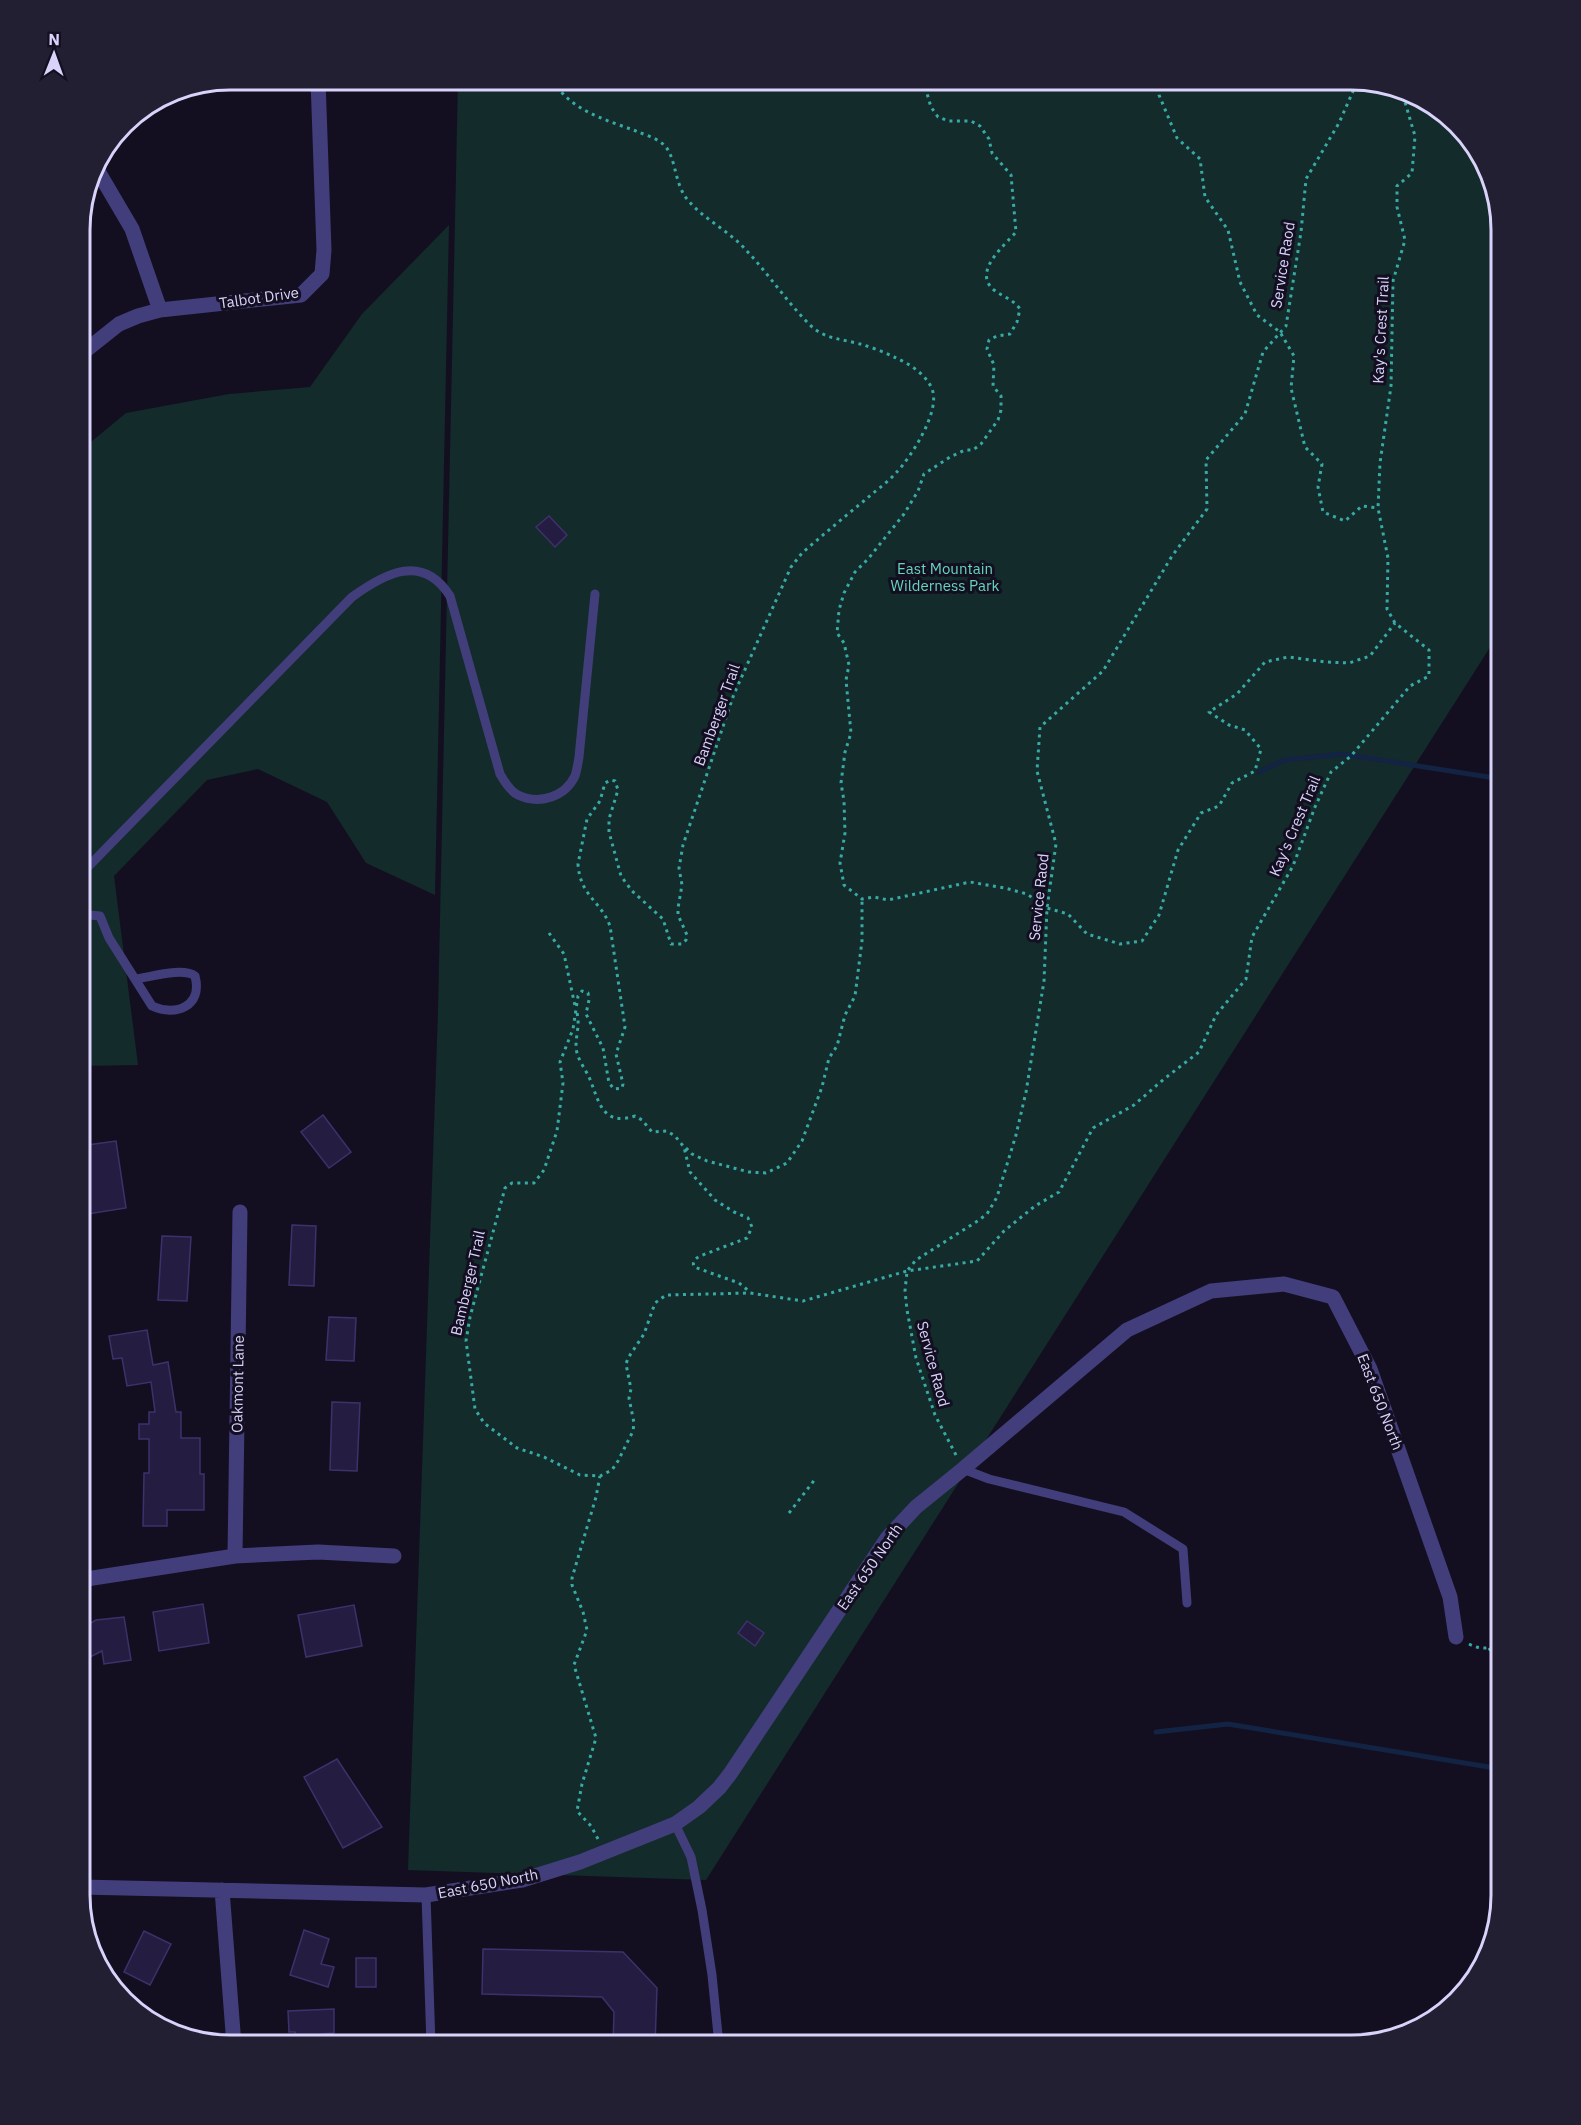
<svg xmlns="http://www.w3.org/2000/svg" width="1581" height="2125" font-family="'IBM Plex Sans',sans-serif">
	<rect width="100%" height="100%" fill="#130f21"/>
	<!-- green -->
	<path fill="#132b2a" d="M 458,80 L 1360,80 L 1426,100 L 1481,155 L 1501,230 L 1501,630 L 706,1880 L 408,1870 L 438,1012 Z
		M 449,225 L 435,895 L 366,863 L 327,802 L 258,769 L 207,780 L 114,876 L 138,1065 L 80,1066 L 80,451 L 126,413 L 229,394 L 310,387 L 362,314 Z"/>
	<g fill="none" stroke-linecap="round" stroke-linejoin="round">
		<!-- stream -->
		<path stroke="#122343" stroke-width="5" d="M 1259,772 L 1284,760 L 1342,754 L 1501,779
			M 1156,1732 L 1228,1724 L 1501,1769"/>
	</g>
	<!-- building -->
	<path fill="#251d41" stroke="#3e316b" stroke-width="1.5" d="M 549,516 L 567,535 L 555,547 L 536,527 Z
		M 323,1115 L 351,1152 L 329,1168 L 301,1132 Z
		M 116,1141 L 126,1208 L 88,1214 L 80,1160 L 80,1146 Z
		M 292,1225 L 316,1226 L 314,1286 L 289,1285 Z
		M 162,1236 L 191,1237 L 187,1301 L 158,1300 Z
		M 329,1317 L 356,1318 L 354,1361 L 326,1360 Z
		M 147,1330 L 153,1365 L 168,1362 L 176,1412 L 181,1412 L 181,1438 L 200,1438 L 200,1474 L 204,1474 L 204,1510 L 167,1510 L 167,1526 L 143,1526 L 144,1473 L 149,1473 L 149,1439 L 139,1439 L 139,1424 L 149,1424 L 149,1412 L 155,1412 L 151,1382 L 127,1386 L 122,1358 L 113,1359 L 109,1336 Z
		M 332,1402 L 360,1403 L 357,1471 L 330,1470 Z
		M 203,1604 L 209,1643 L 159,1651 L 153,1612 Z
		M 354,1605 L 362,1646 L 306,1657 L 298,1615 Z
		M 124,1617 L 131,1660 L 104,1664 L 102,1651 L 80,1662 L 80,1629 L 96,1620 Z
		M 747,1621 L 764,1633 L 755,1646 L 738,1633 Z
		M 337,1759 L 382,1827 L 343,1848 L 304,1777 Z
		M 304,1930 L 329,1939 L 321,1964 L 334,1967 L 328,1987 L 290,1975 Z
		M 144,1931 L 171,1944 L 150,1985 L 124,1972 Z
		M 483,1949 L 623,1952 L 657,1988 L 655,2045 L 613,2045 L 614,2012 L 602,1997 L 482,1994 Z
		M 356,1958 L 376,1958 L 376,1987 L 356,1987 Z
		M 334,2009 L 334,2033 L 322,2034 L 322,2045 L 296,2045 L 295,2032 L 289,2032 L 288,2011 Z"/>
	<g fill="none" stroke-linecap="round" stroke-linejoin="round">
		<!-- path -->
		<path stroke="#38aaa6" stroke-width="3" stroke-dasharray="3 4.5" stroke-linecap="butt" d="M 553,80 C 569,110 606,120 636,131 C 645,135 657,138 664,145 C 676,156 674,183 687,199 C 703,219 728,230 745,249 C 768,273 786,301 810,325 C 824,339 842,339 860,344 C 871,347 884,352 894,357 C 908,363 926,374 932,389 C 941,411 911,457 896,473 C 887,483 875,491 865,500 C 844,517 823,535 802,553 L 791,567 L 734,694 L 683,845 L 679,868 L 682,885 L 678,908 L 678,915 L 687,935 L 686,940 L 682,944 L 671,944 L 663,919 L 632,891 L 621,876 L 609,832 L 609,819 L 618,790 L 615,781 L 611,780 L 605,783 L 600,801 L 587,819 L 578,864 C 580,896 601,901 610,926 L 625,1027 L 616,1054 L 623,1084 L 622,1088 L 614,1089 L 609,1083 L 603,1048 L 586,1014 L 589,1000 L 588,993 L 582,991 L 578,996 L 573,1029 L 560,1062 L 563,1083 L 557,1131 L 544,1170 L 534,1183 L 512,1183 L 505,1188 L 470,1317 L 466,1341 L 475,1409 L 484,1423 L 517,1448 L 544,1457 L 580,1475 L 600,1476 L 612,1470 L 618,1461 L 633,1431 L 634,1423 L 629,1398 L 631,1389 L 626,1364 L 628,1358 L 644,1334 L 655,1303 L 666,1295 L 750,1293 L 803,1301 L 907,1271 L 977,1261 L 1004,1231 L 1035,1206 L 1059,1192 L 1093,1128 L 1134,1105 L 1164,1079 L 1199,1052 L 1216,1015 L 1246,979 L 1252,937 L 1293,866 L 1315,807 L 1331,772 L 1351,756 L 1410,686 L 1429,676 L 1429,650 L 1395,623 L 1387,609 L 1388,558 L 1378,508 L 1380,463 L 1391,386 L 1393,281 L 1405,240 L 1397,207 L 1397,186 L 1412,173 L 1415,136 L 1402,92
			M 923,80 L 931,107 L 938,117 L 949,121 L 971,121 L 980,126 L 989,139 L 992,153 L 1011,175 L 1016,232 C 1004,246 972,272 994,290 C 1003,297 1013,299 1020,309 L 1017,322 L 1010,334 L 997,336 L 989,340 L 987,349 L 994,365 L 993,386 L 1001,396 L 1001,410 L 998,420 L 981,444 L 973,450 L 965,450 L 950,457 L 924,474 L 918,491 L 904,514 L 868,559 L 855,572 L 844,593 L 839,610 L 837,633 L 844,643 L 849,665 L 846,680 L 851,733 L 845,752 L 841,783 L 844,801 L 845,833 L 840,863 L 844,885 L 862,899 L 874,897 L 888,900 L 970,882 L 1005,888 L 1027,894 L 1047,908 L 1068,914 L 1087,934 L 1120,944 L 1142,941 L 1159,915 L 1178,850 L 1201,813 L 1219,806 L 1232,783 L 1255,771 L 1261,749 L 1245,730 L 1229,725 L 1209,712 L 1237,694 L 1265,662 L 1288,657 L 1326,662 L 1349,663 L 1370,656 L 1395,623
			M 1156,80 L 1159,95 L 1177,138 L 1200,159 L 1205,197 L 1228,230 L 1240,282 L 1257,315 L 1280,332 L 1294,356 L 1291,388 L 1305,447 L 1322,464 L 1318,487 L 1323,512 L 1345,521 L 1362,506 L 1378,508
			M 549,933 L 564,954 L 575,1006
			M 577,1013 C 580,1025 576,1034 576,1046 C 576,1057 584,1067 589,1077 C 599,1100 601,1127 635,1116 L 642,1120 L 652,1132 L 667,1131 L 675,1136 L 684,1147 L 690,1172 L 715,1200 L 734,1212 L 748,1218 L 752,1227 L 747,1238 L 700,1256 C 695,1259 692,1261 694,1267 L 739,1283 L 750,1292
			M 686,1148 L 692,1154 L 707,1161 L 749,1172 L 766,1173 L 787,1163 L 802,1141 L 822,1087 L 829,1058 L 837,1046 L 845,1015 L 855,996 L 862,941 L 862,899
			M 1501,1168 C 1492,1143 1495,1118 1501,1093
			M 956,1455 L 935,1415 L 916,1358 L 907,1310 L 905,1291 L 907,1271 L 916,1260 L 976,1222 L 987,1214 L 997,1197 L 1016,1135 L 1026,1092 L 1044,981 L 1047,908 L 1056,844 L 1037,771 L 1040,727 L 1103,671 L 1172,556 L 1207,509 L 1206,460 L 1245,414 L 1263,352 L 1286,326 L 1301,232 L 1306,179 L 1339,123 L 1358,80
			M 789,1513 L 816,1478
			M 1469,1644 C 1480,1650 1491,1649 1501,1643
			M 1489,1648 L 1501,1669
			M 598,1839 L 591,1826 L 577,1811 L 582,1784 L 596,1738 L 574,1665 L 587,1630 L 583,1612 L 572,1585 L 572,1578 L 596,1497 L 600,1476"/>
		<!-- service -->
		<path stroke="#423e7c" stroke-width="9" d="M 80,875 L 352,597 C 384,574 422,552 450,596 L 500,774 C 504,781 510,791 518,795 C 539,805 565,797 575,776 C 577,770 578,763 579,757 L 595,594
			M 80,914 L 100,916 L 109,938 L 152,1006 C 176,1017 203,1006 195,976 C 183,967 151,977 136,979
			M 963,1469 L 989,1479 L 1124,1512 L 1183,1549 L 1187,1603
			M 675,1824 L 691,1857 L 702,1910 L 712,1975 L 719,2045
			M 426,1895 L 431,2045"/>
		<!-- minor -->
		<path stroke="#423e7c" stroke-width="15" d="M 95,166 L 132,229 L 160,310
			M 80,355 L 119,324 L 138,316 L 160,310 L 301,295 L 322,274 L 324,250 L 318,80
			M 235,1556 L 240,1212
			M 80,1580 L 235,1556 L 318,1552 L 394,1556
			M 80,1887 L 426,1895 L 522,1880 L 580,1862 L 675,1824 L 699,1807 L 719,1788 L 730,1774 L 888,1537 L 916,1507 L 963,1469 L 1127,1330 L 1211,1291 L 1284,1284 L 1333,1297 L 1370,1369 L 1450,1597 L 1456,1637
			M 222,1890 L 234,2045"/>
	</g>
	<g text-anchor="middle" stroke-width="6" stroke-linejoin="round" paint-order="stroke">
		<!-- street labels -->
		<g font-size="15" fill="#d9d3fb" stroke="#130f21">
			<text transform="translate(1283 265) rotate(-81)" y="5">Service Raod</text>
			<text transform="translate(259 298) rotate(-8)" y="5">Talbot Drive</text>
			<text transform="translate(1381 330) rotate(-87)" y="5">Kay's Crest Trail</text>
			<text transform="translate(717 715) rotate(-70)" y="5">Bamberger Trail</text>
			<text transform="translate(1295 826) rotate(-67)" y="5">Kay's Crest Trail</text>
			<text transform="translate(1039 897) rotate(-84)" y="5">Service Raod</text>
			<text transform="translate(468 1283) rotate(-77)" y="5">Bamberger Trail</text>
			<text transform="translate(933 1364) rotate(75)" y="5">Service Raod</text>
			<text transform="translate(238 1384) rotate(-89)" y="5">Oakmont Lane</text>
			<text transform="translate(1380 1402) rotate(69)" y="5">East 650 North</text>
			<text transform="translate(870 1567) rotate(-55)" y="5">East 650 North</text>
			<text transform="translate(488 1884) rotate(-11)" y="5">East 650 North</text>
		</g>
		<!-- park labels -->
		<g font-size="15" fill="#65d5bc" stroke="#130f21">
			<text x="945" y="574">East Mountain<tspan x="945" dy="17">Wilderness Park</tspan></text>
		</g>
	</g>
	<!-- crop -->
	<path d="M0 0H1581V2125H0ZM230 90H1351A140 140 0 0 1 1491 230V1895A140 140 0 0 1 1351 2035H230A140 140 0 0 1 90 1895V230A140 140 0 0 1 230 90Z" fill="#231f32" fill-rule="evenodd"/>
	<path fill="none" stroke="#d9d3fb" stroke-width="3" d="M230 90H1351A140 140 0 0 1 1491 230V1895A140 140 0 0 1 1351 2035H230A140 140 0 0 1 90 1895V230A140 140 0 0 1 230 90Z"/>
	<!-- north arrow -->
	<g transform="translate(54 54) rotate(1)" stroke="#130f21" stroke-width="4.5" paint-order="stroke">
	<path d="M0-4.5L10 22L0 15L-10 22Z" fill="#d9d3fb"/>
	<text y="-9" font-size="16" font-weight="bold" text-anchor="middle" fill="#d9d3fb">N</text>
	</g>
</svg>
